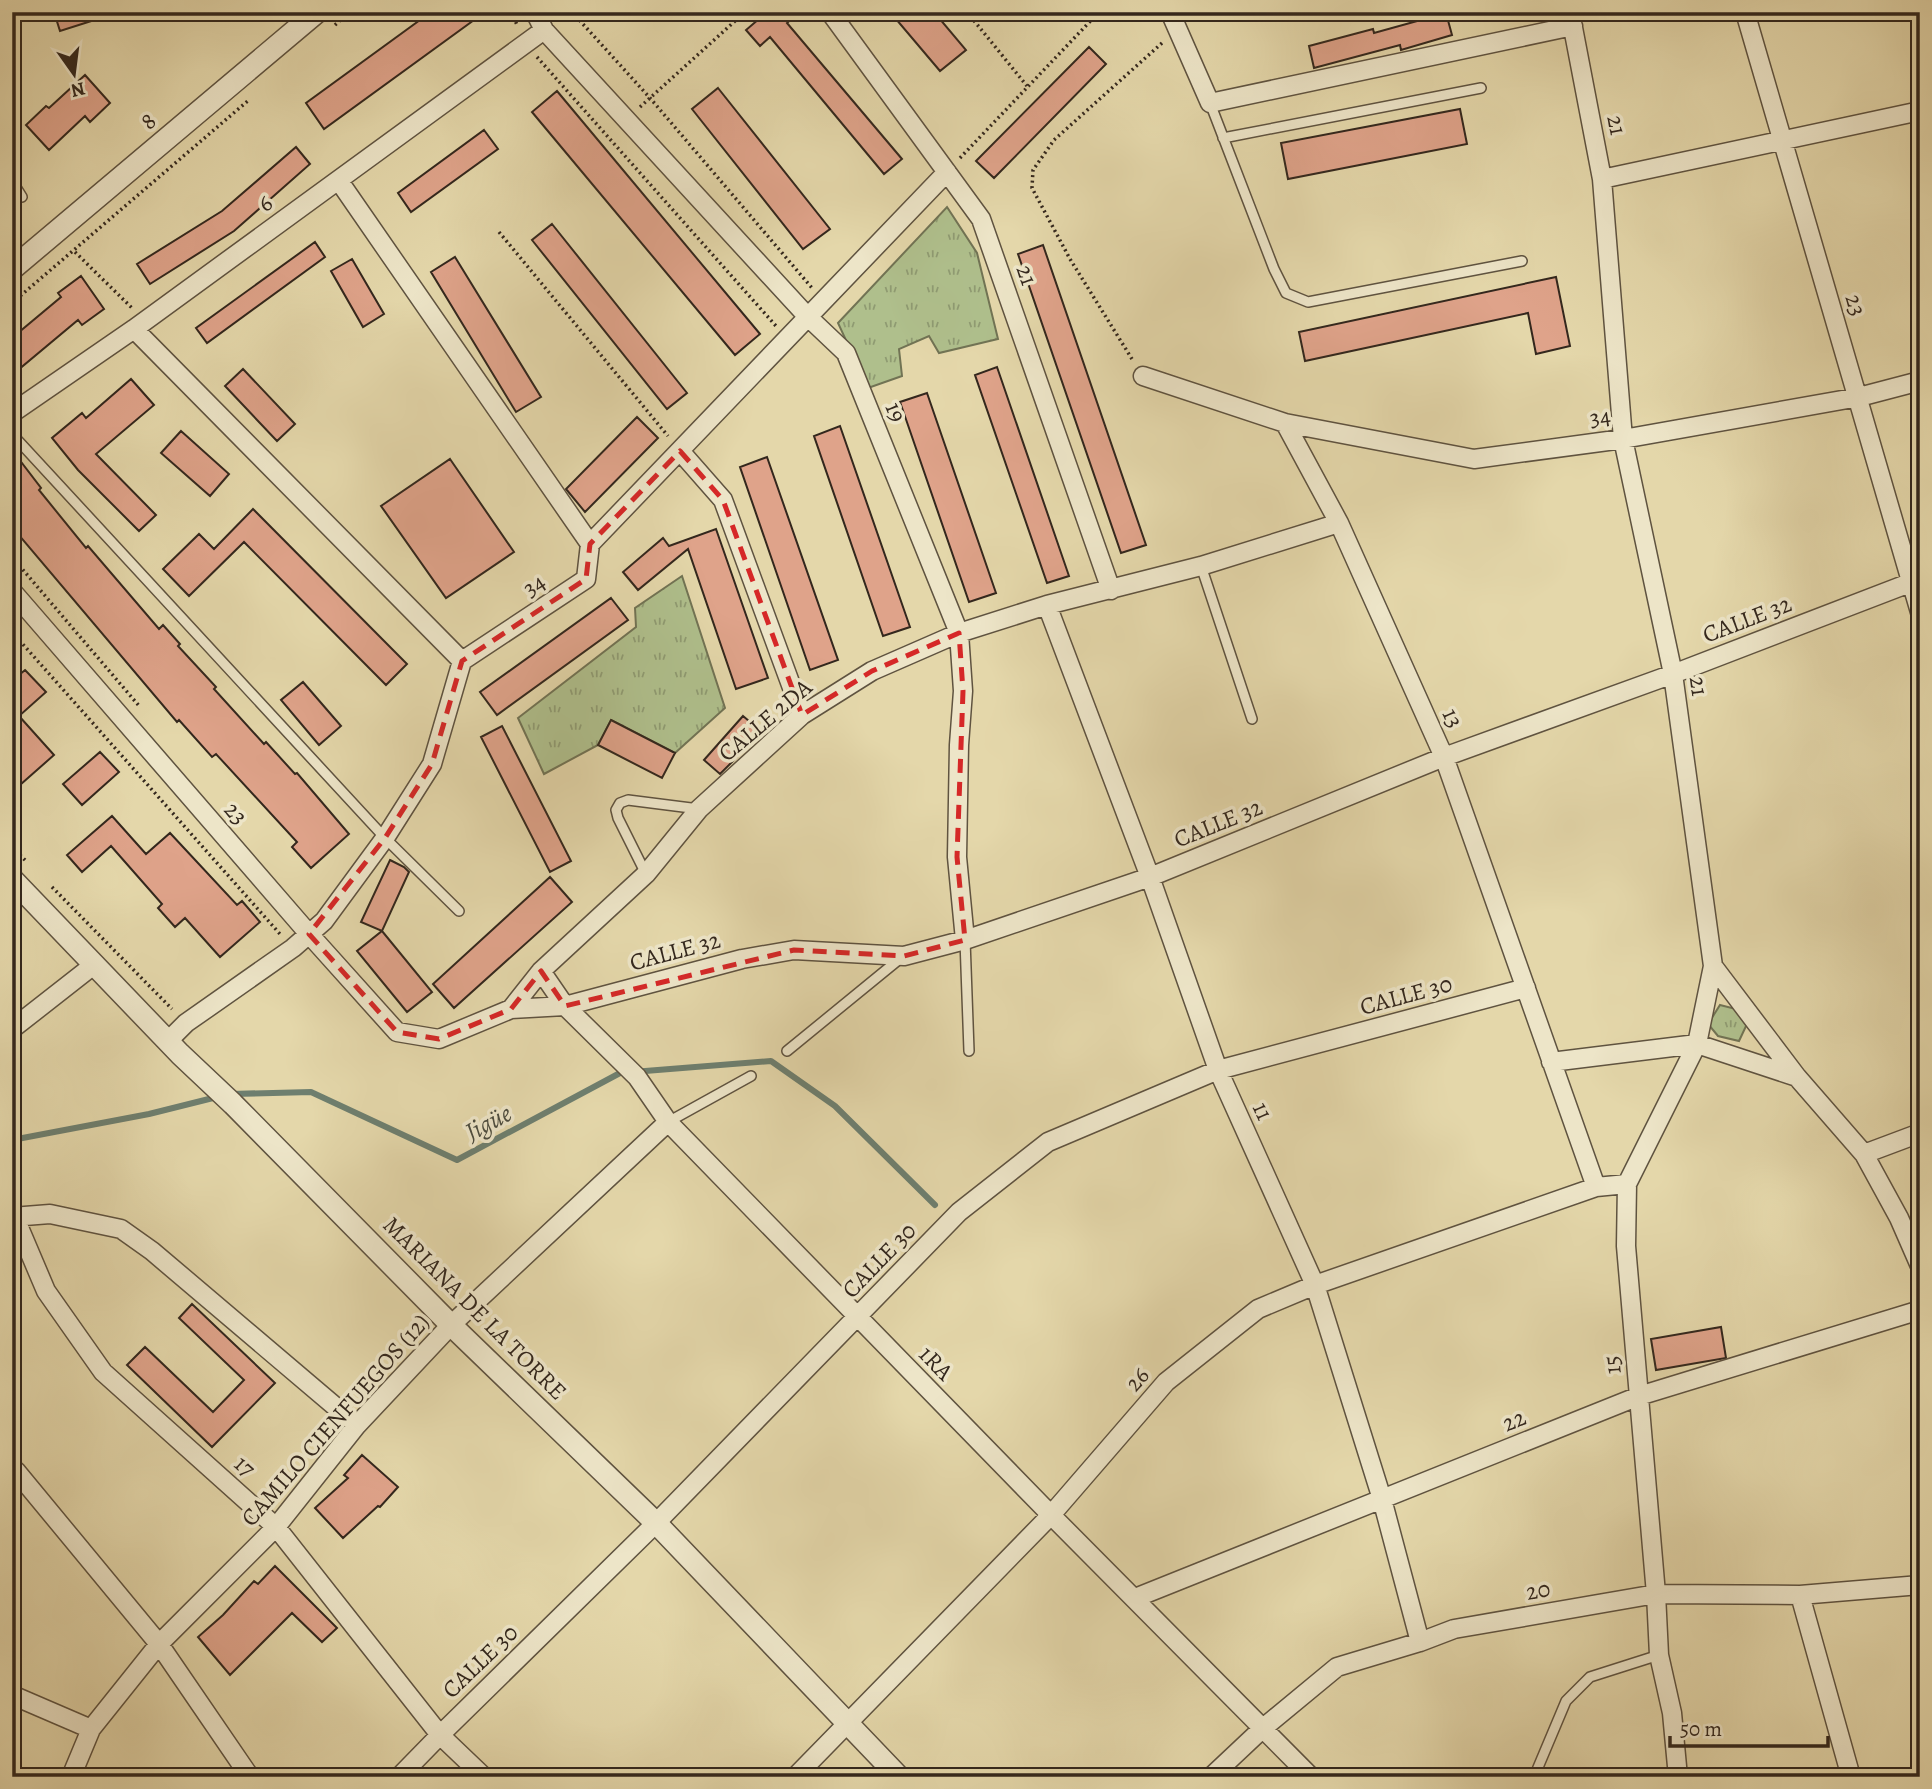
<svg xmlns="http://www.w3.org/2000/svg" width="1932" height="1789" font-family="Alegreya,serif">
	<defs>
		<pattern id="grass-tufts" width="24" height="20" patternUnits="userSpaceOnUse" patternTransform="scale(1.75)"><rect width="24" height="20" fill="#afbf8c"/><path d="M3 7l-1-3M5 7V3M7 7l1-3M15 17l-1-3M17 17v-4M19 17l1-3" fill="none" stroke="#8f9b72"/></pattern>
	</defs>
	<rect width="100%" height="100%" fill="#e4d7aa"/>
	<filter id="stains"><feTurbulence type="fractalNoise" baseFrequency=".00286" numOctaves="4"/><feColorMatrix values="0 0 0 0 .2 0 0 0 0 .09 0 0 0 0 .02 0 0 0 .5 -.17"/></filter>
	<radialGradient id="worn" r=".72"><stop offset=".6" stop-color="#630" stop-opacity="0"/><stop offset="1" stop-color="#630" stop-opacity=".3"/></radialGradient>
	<!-- grass -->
	<path fill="url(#grass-tufts)" stroke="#717354" stroke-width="2" d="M 947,207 L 977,253 L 998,339 L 939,353 L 929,336 L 899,349 L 902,376 L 868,388 L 838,323 Z
		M 682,576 L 725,708 L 675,753 L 611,720 L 598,745 L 544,774 L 518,718 L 636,627 L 635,608 Z
		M 1720,1005 L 1740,1010 L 1747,1024 L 1739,1041 L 1718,1036 L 1708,1024 Z"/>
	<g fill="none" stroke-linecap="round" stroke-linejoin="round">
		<!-- stream -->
		<path stroke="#6e7f6f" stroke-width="6" d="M 231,1094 L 311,1092 L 457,1160 L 620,1073 L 771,1061 L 835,1106 L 935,1205
			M 12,1140 L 149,1114 L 217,1097"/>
	</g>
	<!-- building -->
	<path fill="#dfa38a" stroke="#33271d" stroke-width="2" d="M 54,12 L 106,12 L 107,16 L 60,31 Z
		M 431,12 L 485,12 L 324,129 L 306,103 Z
		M 767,12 L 799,12 L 787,23 L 902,159 L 884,174 L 770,37 L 760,46 L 746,30 Z
		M 890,12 L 934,12 L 966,50 L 940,71 Z
		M 1446,13 L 1452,35 L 1401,50 L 1400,45 L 1314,68 L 1309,46 L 1373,29 L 1374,33 Z
		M 1089,47 L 1106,64 L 994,178 L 976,161 Z
		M 85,75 L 110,103 L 90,122 L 85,116 L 49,150 L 26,125 L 46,106 L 49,108 Z
		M 718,88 L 830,229 L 803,249 L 692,109 Z
		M 557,91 L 760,334 L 735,355 L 532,112 Z
		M 1460,109 L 1467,144 L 1288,179 L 1281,143 Z
		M 484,130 L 498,149 L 411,212 L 398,193 Z
		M 296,147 L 310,164 L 234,231 L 150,284 L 137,264 L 222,211 Z
		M 552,224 L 687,393 L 667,409 L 532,240 Z
		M 315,242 L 325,257 L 207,343 L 196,328 Z
		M 1043,245 L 1146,545 L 1121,553 L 1018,254 Z
		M 455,257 L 541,397 L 516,412 L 431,272 Z
		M 352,259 L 384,314 L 363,327 L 331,271 Z
		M 81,276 L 104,309 L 82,325 L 78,320 L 12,375 L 12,338 L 61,297 L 58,293 Z
		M 1556,277 L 1570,346 L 1536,354 L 1528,313 L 1305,361 L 1299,332 Z
		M 997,367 L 1069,576 L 1047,583 L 975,375 Z
		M 243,369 L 295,424 L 277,441 L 225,386 Z
		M 131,379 L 154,405 L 96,454 L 156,515 L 139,531 L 78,470 L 52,438 L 82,413 L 86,418 Z
		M 927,393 L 996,593 L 969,602 L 900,402 Z
		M 637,417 L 658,438 L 585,512 L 566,489 Z
		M 840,426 L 910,627 L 883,636 L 814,436 Z
		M 181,431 L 229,474 L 210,496 L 161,453 Z
		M 12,450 L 41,488 L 39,490 L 86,548 L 88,546 L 159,629 L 163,625 L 180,644 L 178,646 L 216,687 L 214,689 L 264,744 L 266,742 L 295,774 L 297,773 L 349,834 L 311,868 L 292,847 L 297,842 L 216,754 L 212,757 L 179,720 L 177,722 L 12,527 Z
		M 767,457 L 838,660 L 810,670 L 740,467 Z
		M 450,459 L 514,552 L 446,598 L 381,506 Z
		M 253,509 L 407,664 L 386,685 L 244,542 L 189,596 L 163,569 L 199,534 L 214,549 Z
		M 716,529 L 768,678 L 736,689 L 688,549 L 638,590 L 623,572 L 663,538 L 669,546 Z
		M 611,598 L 628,620 L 497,715 L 480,692 Z
		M 25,670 L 46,692 L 19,716 L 54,755 L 12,792 L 12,681 Z
		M 303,682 L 341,726 L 319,745 L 281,700 Z
		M 743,716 L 762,732 L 720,774 L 704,760 Z
		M 611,720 L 675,753 L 662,778 L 598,745 Z
		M 502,726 L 571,861 L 550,872 L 481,737 Z
		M 100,752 L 119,772 L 82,805 L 63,784 Z
		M 112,816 L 146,854 L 170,833 L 237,905 L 242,901 L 260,922 L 220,957 L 185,918 L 175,927 L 158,908 L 162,904 L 111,846 L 82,872 L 67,855 Z
		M 390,860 L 404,867 L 409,872 L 382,931 L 361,922 Z
		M 550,877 L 572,902 L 454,1008 L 433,984 Z
		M 382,931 L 432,992 L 407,1012 L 357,951 Z
		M 192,1304 L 275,1383 L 212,1447 L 127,1365 L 145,1347 L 213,1412 L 244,1380 L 179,1318 Z
		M 1721,1327 L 1726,1358 L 1656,1370 L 1651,1339 Z
		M 362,1455 L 398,1487 L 380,1507 L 378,1506 L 343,1538 L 315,1508 L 348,1478 L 344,1475 Z
		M 275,1566 L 337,1628 L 322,1642 L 292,1613 L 230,1675 L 198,1637 L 223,1615 L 254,1581 L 258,1584 Z"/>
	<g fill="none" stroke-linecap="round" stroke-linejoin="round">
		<!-- service casing -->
		<g stroke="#5f5340" stroke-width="12">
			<path id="service" d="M 1210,103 L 1274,269 L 1286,293 L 1308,302 L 1522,261
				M 1223,138 L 1481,88
				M 12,181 L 22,197
				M 12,434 L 385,838 L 459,911
				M 1201,566 L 1252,719
				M 646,874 L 618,818 L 616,810 L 620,803 L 628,800 L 699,809
				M 965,940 L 969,1051
				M 787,1051 L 902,957
				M 668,1122 L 751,1076
				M 1534,1777 L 1566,1701 L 1590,1677 L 1659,1655"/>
		</g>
		<!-- minor casing -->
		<g stroke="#5f5340" stroke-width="21">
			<path id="minor" d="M 535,12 L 544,30 L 807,316 L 846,353 L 959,633 L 963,691 L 959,745 L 957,857 L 965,940
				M 830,12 L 981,219 L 1111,590
				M 1170,12 L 1210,103 L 1573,26
				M 1570,12 L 1602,179 L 1623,439 L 1673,674 L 1713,966 L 1797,1077 L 1864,1154 L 1899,1218 L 1920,1266
				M 1745,12 L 1920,612
				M 1602,179 L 1920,111
				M 339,181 L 590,544
				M 134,329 L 462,661
				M 1143,376 L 1285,423 L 1339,523 L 1444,757 L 1596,1187
				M 12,413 L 134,329 L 544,30
				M 1285,423 L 1474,459 L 1623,439 L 1859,397 L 1920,381
				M 680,451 L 723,500 L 802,715
				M 12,591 L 309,934 L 397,1032 L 439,1039 L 511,1009 L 541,971 L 646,874 L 699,809 L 802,715 L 872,671 L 959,633 L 1047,605 L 1201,566 L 1339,523
				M 1047,605 L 1150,877 L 1218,1070 L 1315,1285 L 1382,1499 L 1420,1642
				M 541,971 L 565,1006 L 637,1077 L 668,1122 L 1051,1515 L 1311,1777
				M 511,1009 L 565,1006 L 742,959 L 794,950 L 904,956 L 965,940 L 1150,877 L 1444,757 L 1673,674 L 1920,579
				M 12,1029 L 95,964
				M 168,1041 L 186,1023 L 293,948 L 324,921 L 385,838 L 432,764 L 462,661 L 586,579 L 590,544 L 947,172
				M 1551,1062 L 1697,1044 L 1797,1077
				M 1864,1154 L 1920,1133
				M 12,1217 L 50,1214 L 121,1229 L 152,1251 L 357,1425
				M 15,1218 L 46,1291 L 103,1372 L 276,1527 L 440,1735 L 484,1777
				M 12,1470 L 16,1471 L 159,1644 L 250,1777
				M 1800,1595 L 1851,1777
				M 1135,1598 L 1639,1396 L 1920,1310
				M 12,1695 L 91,1729
				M 71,1777 L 91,1729 L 159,1644 L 276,1527 L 357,1425 L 451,1325 L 668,1122
				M 399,1777 L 440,1735 L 656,1523 L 959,1212 L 1048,1142 L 1218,1070 L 1526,988
				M 795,1777 L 1051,1515 L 1166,1382 L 1258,1309 L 1315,1285 L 1596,1187 L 1627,1184
				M 1211,1777 L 1262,1729 L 1337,1667 L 1420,1642 L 1454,1629 L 1656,1594 L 1800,1595 L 1920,1585
				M 1678,1777 L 1672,1713 L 1659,1655 L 1656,1594 L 1626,1246 L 1627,1184 L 1697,1044 L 1713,966"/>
		</g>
		<!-- tertiary casing -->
		<g stroke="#5f5340" stroke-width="24">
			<path id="tertiary" d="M 12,269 L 317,12
				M 12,879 L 180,1054 L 233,1104 L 451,1325 L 656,1523 L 899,1777"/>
		</g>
		<!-- path -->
		<path stroke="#33271d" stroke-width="3.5" stroke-dasharray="2 3.5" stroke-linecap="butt" d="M 511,12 L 518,27
			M 572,12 L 650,98 L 812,288
			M 967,12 L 1027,86
			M 335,25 L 349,12
			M 537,57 L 776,326
			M 640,107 L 745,12
			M 960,158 L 1099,12
			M 499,232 L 668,436
			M 75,252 L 133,309
			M 12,303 L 250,99
			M 1132,359 L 1070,259 L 1032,188 L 1033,170 L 1054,140 L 1162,43
			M 12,557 L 140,707
			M 12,632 L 280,934
			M 12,847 L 27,862
			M 52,887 L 172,1009"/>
		<!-- service -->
		<use href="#service" stroke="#ede5c8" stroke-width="9"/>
		<!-- minor -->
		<use href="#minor" stroke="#ede5c8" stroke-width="18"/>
		<!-- tertiary -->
		<use href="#tertiary" stroke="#ede5c8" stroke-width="21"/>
	</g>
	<!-- marked area -->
	<path fill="none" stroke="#d62828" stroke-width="5" stroke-dasharray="14 9" stroke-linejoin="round" d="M 680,451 L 723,500 L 802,715 L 872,671 L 959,633 L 963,691 L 957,857 L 965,940 L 904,956 L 794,950 L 565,1006 L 541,971 L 511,1009 L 439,1039 L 397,1032 L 309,934 L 385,838 L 432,764 L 462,661 L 586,579 L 590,544 Z"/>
	<g text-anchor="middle" stroke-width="7" stroke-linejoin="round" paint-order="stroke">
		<!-- street labels -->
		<g font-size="24" fill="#33271d" stroke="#ede5c8">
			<text transform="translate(148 121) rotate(-40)" y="8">8</text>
			<text transform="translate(1617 125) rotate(79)" y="8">21</text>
			<text transform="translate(265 203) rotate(-36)" y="8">6</text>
			<text transform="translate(1027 275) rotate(71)" y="8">21</text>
			<text transform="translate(1856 305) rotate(73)" y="8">23</text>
			<text transform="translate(896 412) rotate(68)" y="8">19</text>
			<text transform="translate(1600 417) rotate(-8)" y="8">34</text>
			<text transform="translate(534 585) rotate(-33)" y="8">34</text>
			<text transform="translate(1747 619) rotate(-21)" y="8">CALLE 32</text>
			<text transform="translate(1699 686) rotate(82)" y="8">21</text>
			<text transform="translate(1453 718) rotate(66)" y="8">13</text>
			<text transform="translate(765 720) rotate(-40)" y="8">CALLE 2DA</text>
			<text transform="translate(236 813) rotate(49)" y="8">23</text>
			<text transform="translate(1218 823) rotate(-22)" y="8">CALLE 32</text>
			<text transform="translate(675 951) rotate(-15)" y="8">CALLE 32</text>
			<text transform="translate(1406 995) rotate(-15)" y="8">CALLE 30</text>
			<text transform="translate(1263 1111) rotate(66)" y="8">11</text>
			<text transform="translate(879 1260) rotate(-46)" y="8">CALLE 30</text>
			<text transform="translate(475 1308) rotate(45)" y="8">MARIANA DE LA TORRE</text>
			<text transform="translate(936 1363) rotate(46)" y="8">1RA</text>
			<text transform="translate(1612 1365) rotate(-95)" y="8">15</text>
			<text transform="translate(1137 1379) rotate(-48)" y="8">26</text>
			<text transform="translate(335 1420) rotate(-49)" y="8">CAMILO CIENFUEGOS (12)</text>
			<text transform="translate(1514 1420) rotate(-22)" y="8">22</text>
			<text transform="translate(245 1466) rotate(42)" y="8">17</text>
			<text transform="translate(1538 1590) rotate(-10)" y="8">20</text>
			<text transform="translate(480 1661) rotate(-44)" y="8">CALLE 30</text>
		</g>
		<!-- water labels -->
		<g font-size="26" font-style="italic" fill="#4c4c3f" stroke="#ede5c8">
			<text transform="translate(488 1122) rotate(-28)" y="9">Jigüe</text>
		</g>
	</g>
	<!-- margin -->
	<rect width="1932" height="1789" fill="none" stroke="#e4d7aa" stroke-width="42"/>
	<rect x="14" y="14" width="1904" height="1761" fill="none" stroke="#33271d" stroke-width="3.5"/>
	<rect x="21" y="21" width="1890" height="1747" fill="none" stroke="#33271d" stroke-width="2"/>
	<!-- north arrow -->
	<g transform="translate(74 74) rotate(166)" stroke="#ede5c8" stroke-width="5" paint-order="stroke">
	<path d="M0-5L12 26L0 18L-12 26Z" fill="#33271d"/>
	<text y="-10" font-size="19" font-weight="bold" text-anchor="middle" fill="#33271d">N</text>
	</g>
	<!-- scale -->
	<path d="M1670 1736v10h158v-10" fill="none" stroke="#33271d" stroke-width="3.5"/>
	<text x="1680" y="1736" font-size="21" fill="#33271d" stroke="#ede5c8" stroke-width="5" paint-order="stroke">50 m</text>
	<rect width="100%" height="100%" filter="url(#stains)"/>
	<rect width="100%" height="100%" fill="url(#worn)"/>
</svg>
